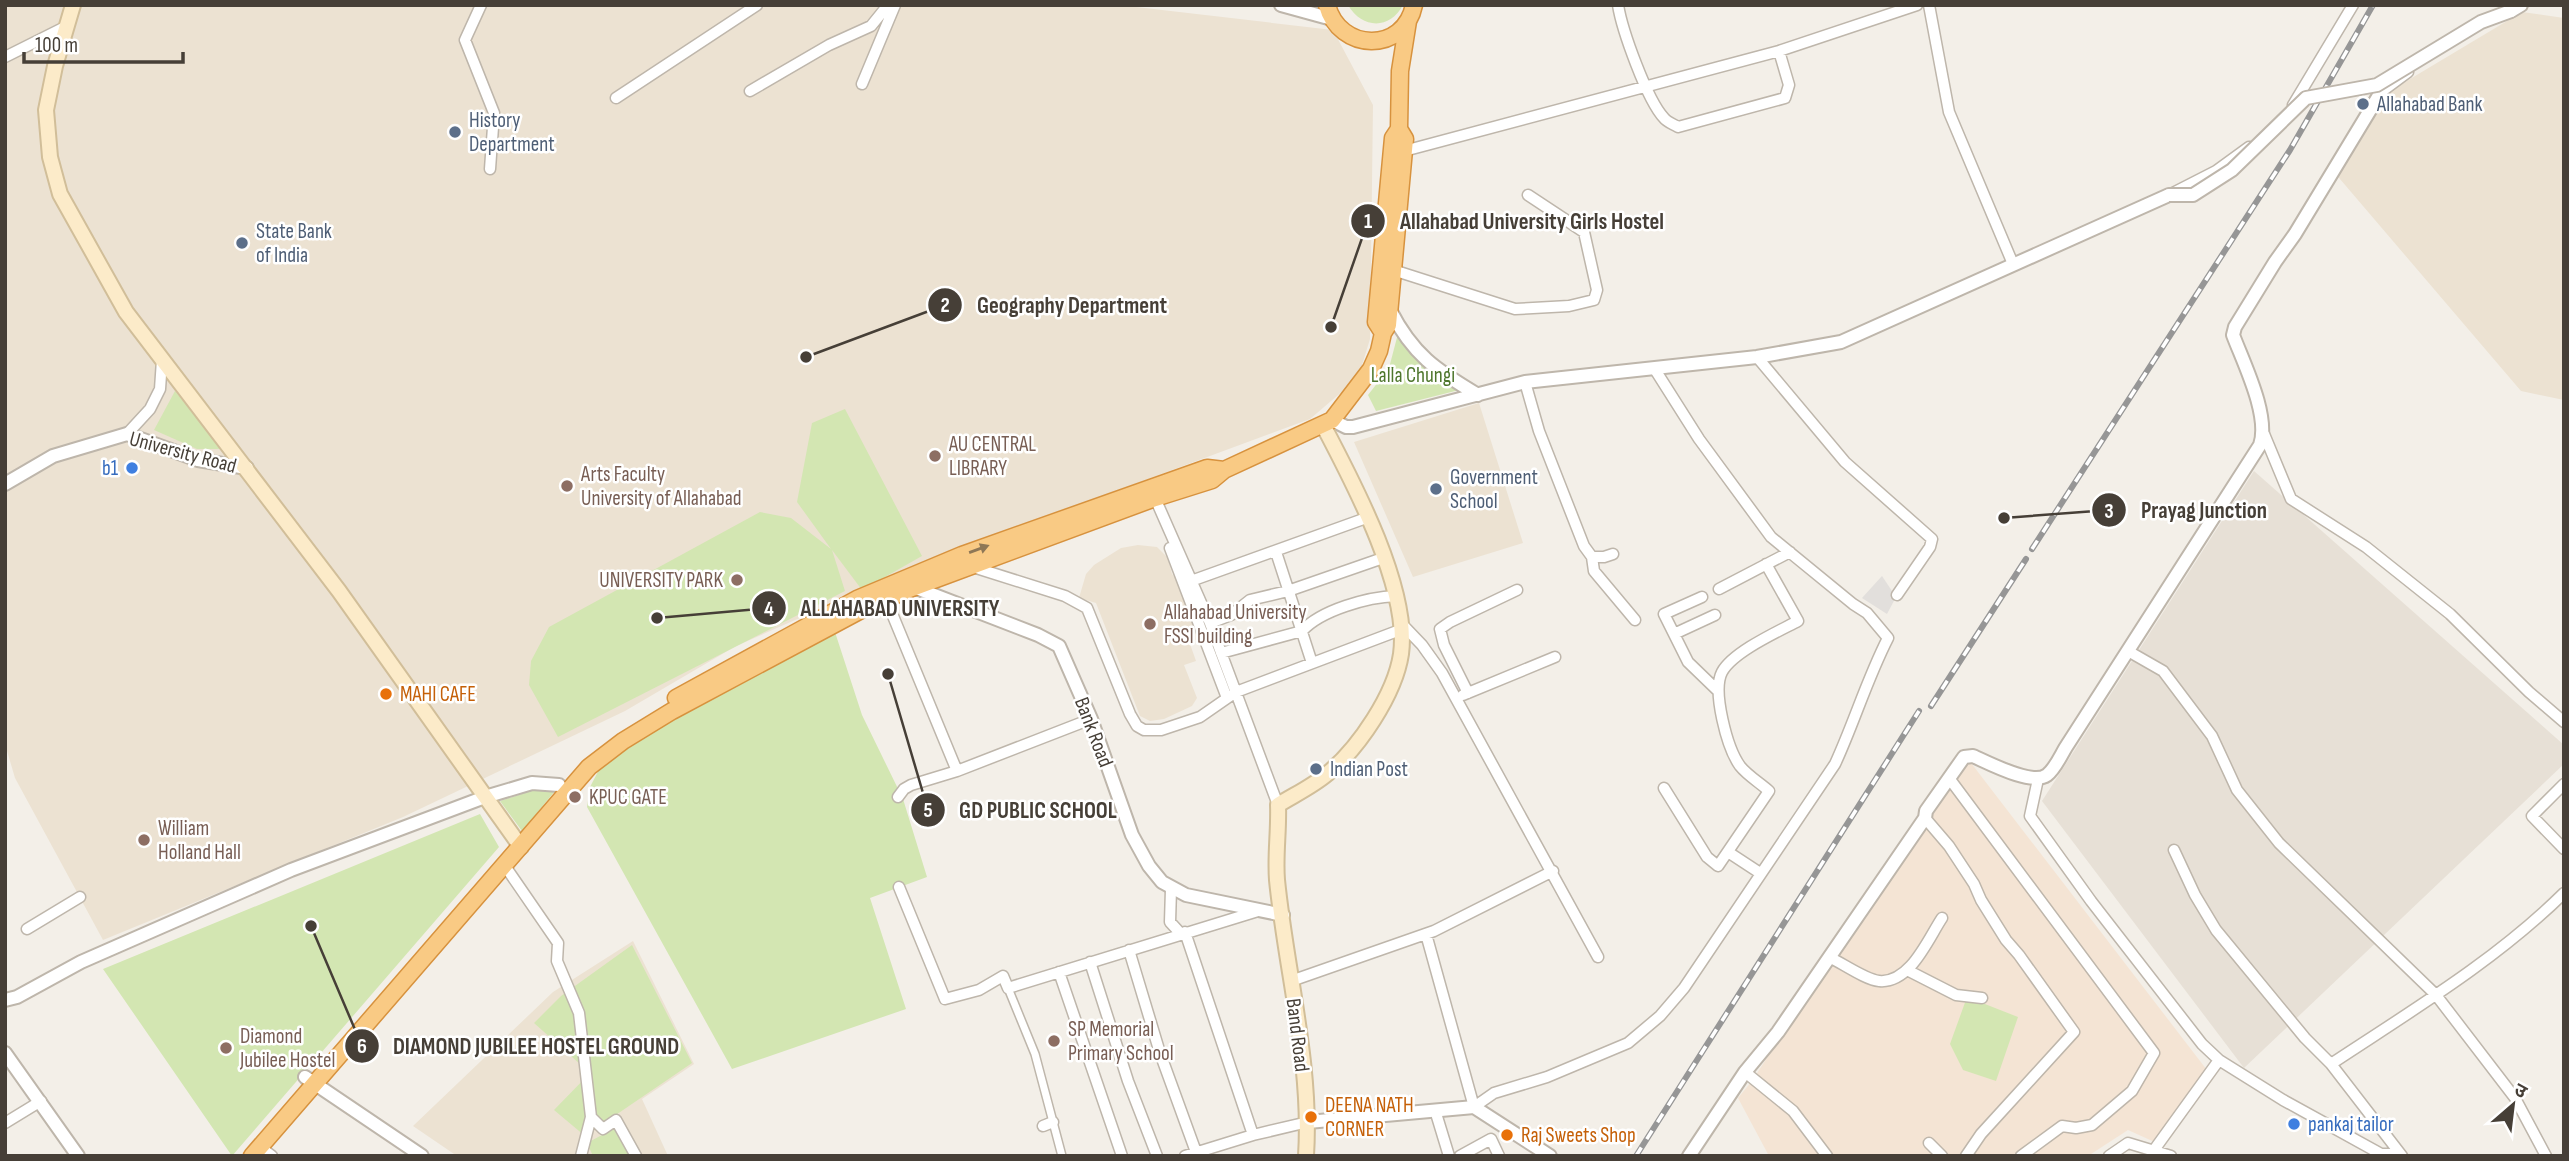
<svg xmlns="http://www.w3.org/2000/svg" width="2569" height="1161" font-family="'Sofia Sans Condensed','Noto Sans Devanagari',sans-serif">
	<rect width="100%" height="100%" fill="#f3efe8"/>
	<!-- residential -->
	<path fill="#e7e0d6" d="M 2254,471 L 2564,745 L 2564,764 L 2244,1068 L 2042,801 Z"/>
	<!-- commercial -->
	<path fill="#f4e4d4" d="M 1968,759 L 2210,1074 L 2159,1144 L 2128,1130 L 2088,1156 L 1769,1156 L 1738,1098 L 1752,1081 L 1954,769 Z"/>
	<!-- education -->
	<path fill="#ece2d2" d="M 5,5 L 1119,5 L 1333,30 L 1373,105 L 1370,339 L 1358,378 L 1310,419 L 948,553 L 736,646 L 625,711 L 403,817 L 103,940 L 15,778 L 5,744 Z
		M 2522,12 L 2564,18 L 2564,400 L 2521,391 L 2328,165 L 2370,103 Z
		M 1479,403 L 1523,543 L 1413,577 L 1354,442 Z
		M 1138,545 L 1157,547 L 1168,558 L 1172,574 L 1181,584 L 1189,612 L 1201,636 L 1190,644 L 1196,661 L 1184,665 L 1197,698 L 1192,706 L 1164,719 L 1150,721 L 1140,716 L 1096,603 L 1079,598 L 1086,574 L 1094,565 L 1121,548 Z
		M 633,941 L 694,1064 L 642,1099 L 668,1156 L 457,1156 L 413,1126 L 553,992 Z"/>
	<!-- green -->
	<path fill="#d3e6b2" d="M 1348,5 L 1403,5 C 1390,30 1362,29 1348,5 Z
		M 1400,326 L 1422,349 L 1471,387 L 1376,411 L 1368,395 L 1389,368 Z
		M 175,391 L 222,449 L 197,449 L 154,430 Z
		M 845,409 L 922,556 L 862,590 L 832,550 L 845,591 L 558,737 L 529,685 L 531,661 L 549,627 L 760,512 L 791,518 L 831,549 L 797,502 L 812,423 Z
		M 834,629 L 862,715 L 903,799 L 927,877 L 870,898 L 906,1009 L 732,1069 L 587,807 L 590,787 L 604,760 L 690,702 Z
		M 564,780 L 522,831 L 500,801 Z
		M 480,814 L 499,847 L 232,1156 L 103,969 Z
		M 632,945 L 692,1063 L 585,1136 L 554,1110 L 590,1073 L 534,1023 L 561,996 Z
		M 1967,997 L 2018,1017 L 1996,1081 L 1963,1070 L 1950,1044 Z
		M 617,1127 L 631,1156 L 593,1156 L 587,1143 Z"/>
	<!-- parking -->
	<path fill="#e2dfdc" d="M 1882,576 L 1896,597 L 1887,614 L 1862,598 Z"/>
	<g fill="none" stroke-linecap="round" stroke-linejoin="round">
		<!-- pedestrian casing -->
		<g stroke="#beb6ab" stroke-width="10">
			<path id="pedestrian" d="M 1008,988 L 1035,1054 L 1062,1156"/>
		</g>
		<!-- minor casing -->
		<g stroke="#beb6ab" stroke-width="13">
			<path id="minor" d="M 481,5 L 465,40 L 494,113 L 490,169
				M 1618,5 C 1622,30 1647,100 1664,118 C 1667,122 1673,124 1678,127 L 1785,98 L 1789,85 L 1779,51
				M 1929,5 L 1949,112 L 2013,264
				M 5,57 L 67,26
				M 862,84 L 895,5
				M 750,91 L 829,45 L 871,26 L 888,5
				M 2381,92 L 2408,72
				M 616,98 L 757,5
				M 2293,105 L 2353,5
				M 1404,151 L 1779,51 L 1917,5
				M 2169,195 L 2216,171 L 2249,147
				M 1393,270 L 1515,309 L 1569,306 L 1594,300 L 1597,290 L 1584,232 L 1528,195
				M 1757,357 L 1845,462 L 1932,539 L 1930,547 L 1897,595
				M 1525,382 L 1539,431 L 1584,546 L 1592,557 L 1604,557 L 1613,554
				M 127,434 L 150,409 L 160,389 L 162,360
				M 2264,434 L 2291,499 L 2366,547 L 2450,614 L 2529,692 L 2564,722
				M 1155,498 L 1210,623 L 1278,805
				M 1170,548 L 1227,698
				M 1276,552 L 1312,663
				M 1592,557 L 1594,571 L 1635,620
				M 973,567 L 1065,596 L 1087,608 L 1130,714 L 1137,726 L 1144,730 L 1161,730 L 1200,717 L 1236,692 L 1400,630
				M 1191,581 L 1369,517
				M 1719,589 L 1790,552
				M 1702,597 L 1664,614 L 1688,662 L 1717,690
				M 886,599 L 957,771
				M 1400,622 L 1422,645 L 1442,673 L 1598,957
				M 1210,623 L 1231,615 L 1250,600 L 1288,591 L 1383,558
				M 1674,634 L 1715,615
				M 2128,651 L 2163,671 L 2212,736 L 2237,790 L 2279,843 L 2436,995 L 2515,1098 L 2546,1156
				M 1221,653 L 1302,631 C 1321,610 1368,597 1396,596
				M 1468,693 L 1444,645 L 1440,629 L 1450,622 L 1517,590
				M 1463,695 L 1555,657
				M 1949,778 L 2154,1053 L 2132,1091 L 2092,1125 L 2076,1128 L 2062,1126 L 2021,1156
				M 2038,779 L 2030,816 L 2091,901 L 2202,1044 L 2219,1060 L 2283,1100 L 2381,1154 L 2400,1154
				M 2564,784 L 2532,816 L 2564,849
				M 1664,788 L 1707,857 L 1718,866 L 1769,791 C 1760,783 1747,775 1740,766 C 1727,748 1712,691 1722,672 C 1733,652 1777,632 1798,621 L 1766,564
				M 898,797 L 904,789 L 911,785 L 957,771 L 1091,719
				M 1925,818 L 1949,846 L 1974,884 L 1981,900 L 2006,940 L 2019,955 L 2074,1032 L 1981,1134 L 1966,1156
				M 2174,850 L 2195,895 L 2216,930 L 2305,1038 L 2331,1064 L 2402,1156
				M 1728,852 L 1760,873
				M 505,866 L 558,943 L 557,961 L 579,1013 L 591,1117 L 581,1156
				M 899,887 L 945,999 L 979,990 L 1003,976 L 1008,988 L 1258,911
				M 1171,889 L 1170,922 L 1181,934
				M 27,929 L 80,897
				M 1185,932 L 1253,1135
				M 1426,934 L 1474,1107 L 1494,1093 L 1547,1077 L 1628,1043 L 1660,1016 L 1684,988 L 1835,764 C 1854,723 1867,679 1888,638 L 1867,613 L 1853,604 L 1771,537 L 1699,439 L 1654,368
				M 1129,950 L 1160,1053 L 1196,1152
				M 1829,957 C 1842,963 1866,980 1879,981 C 1910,984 1928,939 1942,918
				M 1090,962 L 1128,1081 L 1157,1156
				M 1907,970 L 1956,995 L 1982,998
				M 1059,972 L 1122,1156
				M 1291,981 L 1434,931 L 1553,871
				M 2331,1064 C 2411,1011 2495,961 2564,893
				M 1745,1072 L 1793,1111 L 1827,1156
				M 1435,1110 L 1449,1156
				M 591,1117 L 603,1129 L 616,1120 L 636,1156
				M 5,1123 L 41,1101
				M 1043,1126 L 1053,1122
				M 1929,1143 L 1942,1156
				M 260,1147 L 272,1156
				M 2154,1150 L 2219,1060
				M 1185,1156 L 1253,1135 L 1308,1122
				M 1460,1156 L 1491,1139 L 1499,1156
				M 2109,1156 L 2128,1143 L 2171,1156"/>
		</g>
		<!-- tertiary casing -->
		<g stroke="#beb6ab" stroke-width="16">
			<path id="tertiary" d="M 1281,5 L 1332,19
				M 2511,11 L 2521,5
				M 1390,310 C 1413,355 1436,370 1478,395
				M 1332,420 L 1346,427 L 1353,427 L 1525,382 L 1757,357 L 1841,342 L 2169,195
				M 5,484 L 53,456 L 127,434 L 198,460 L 247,468
				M 911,586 L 1038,635 L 1059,646 L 1091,719 L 1132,835 L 1149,866 L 1162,882 L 1186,895 L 1283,915
				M 5,1000 L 17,997 L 81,962 L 291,870 L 485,797 L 532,783 L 559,785
				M 5,1053 L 78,1156
				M 305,1077 L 422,1156
				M 1308,1122 L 1474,1107 L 1550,1156
				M 1689,1156 L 1745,1072 L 1778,1032 L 1925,818 L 1926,811 L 1964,757 L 1973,756 C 1989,763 2032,786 2047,775 C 2055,769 2061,755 2066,747 L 2260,445 C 2270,416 2244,364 2233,335 L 2235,327 L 2275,262 L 2295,234 L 2381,92"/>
		</g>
		<!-- secondary casing -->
		<g stroke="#d1be99" stroke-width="18">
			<path id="secondary" d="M 73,5 L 55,66 L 46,110 L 50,157 L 60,194 L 126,312 L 339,591 L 521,847
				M 1306,1156 C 1312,1063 1286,971 1277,880 C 1275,855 1279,831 1278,805 C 1294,795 1313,786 1327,774 C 1359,748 1395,694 1401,654 C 1410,589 1353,482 1323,425"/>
		</g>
		<!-- trunk casing -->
		<g stroke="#d7923e" stroke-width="19">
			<path id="trunk" d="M 1327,5 C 1339,52 1404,54 1414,5
				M 1383,333 L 1376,322 L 1393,138 L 1399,129 L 1400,71 L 1408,21
				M 676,698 L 857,599 L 962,555 L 1207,468 L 1224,470
				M 252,1156 L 589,767 L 623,741 L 672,711 L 861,610 L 912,588 L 1155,498 L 1212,480 L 1224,470 L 1332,420 L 1371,369 L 1379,351 L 1383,333 L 1388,325 L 1405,139 L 1399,129"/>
		</g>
		<!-- pedestrian -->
		<use href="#pedestrian" stroke="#fff" stroke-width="7"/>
		<!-- minor -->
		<use href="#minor" stroke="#fff" stroke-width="10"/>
		<!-- tertiary -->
		<use href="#tertiary" stroke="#fff" stroke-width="12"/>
		<!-- secondary -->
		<use href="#secondary" stroke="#fcebc9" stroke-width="14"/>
		<!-- trunk -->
		<use href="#trunk" stroke="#f9ca84" stroke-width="16"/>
		<!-- rail casing -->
		<g stroke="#969696" stroke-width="6">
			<path id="rail" d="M 2032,549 L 2290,150 L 2373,5
				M 1931,706 L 2026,559
				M 1636,1156 L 1919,711"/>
		</g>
		<!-- rail -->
		<use href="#rail" stroke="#fff" stroke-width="3.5" stroke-dasharray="10" stroke-linecap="butt"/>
		<!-- tertiary-bridge casing -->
		<g stroke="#beb6ab" stroke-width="16" stroke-linecap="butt">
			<path id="tertiary-bridge" d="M 2169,195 L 2193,195 L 2232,170 L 2306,98 L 2377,85 L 2481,22 L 2511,11"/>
		</g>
		<!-- tertiary-bridge -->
		<use href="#tertiary-bridge" stroke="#fff" stroke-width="12"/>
	</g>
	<!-- one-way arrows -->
	<defs><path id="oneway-solid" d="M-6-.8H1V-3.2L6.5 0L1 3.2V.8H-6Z" transform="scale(1.75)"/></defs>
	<use fill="#8e7756" href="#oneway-solid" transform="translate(979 549) rotate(-20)"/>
	<!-- markers -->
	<g fill="#5c6f8a" stroke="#fff" stroke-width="2.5">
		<circle cx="2363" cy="104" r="7"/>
		<circle cx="455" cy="132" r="7"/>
		<circle cx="242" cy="243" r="7"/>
		<circle cx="1436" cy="489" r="7"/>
		<circle cx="1316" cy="769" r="7"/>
	</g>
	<g fill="#8d6e63" stroke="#fff" stroke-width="2.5">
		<circle cx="935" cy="456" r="7"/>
		<circle cx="567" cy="486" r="7"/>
		<circle cx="737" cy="580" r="7"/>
		<circle cx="1150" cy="624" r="7"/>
		<circle cx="575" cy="797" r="7"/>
		<circle cx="144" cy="840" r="7"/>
		<circle cx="1054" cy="1041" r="7"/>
		<circle cx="226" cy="1048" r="7"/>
	</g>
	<g fill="#3f7fe0" stroke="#fff" stroke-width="2.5">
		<circle cx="132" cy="468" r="7"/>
		<circle cx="2294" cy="1124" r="7"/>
	</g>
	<g fill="#e8710a" stroke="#fff" stroke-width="2.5">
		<circle cx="386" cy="694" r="7"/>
		<circle cx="1311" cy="1117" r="7"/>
		<circle cx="1507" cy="1135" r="7"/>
	</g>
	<g text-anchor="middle" stroke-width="5" stroke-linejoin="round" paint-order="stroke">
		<!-- service labels -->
		<g font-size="21" fill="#4e5e75" stroke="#fff" text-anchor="start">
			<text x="2377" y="111">Allahabad Bank</text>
			<text x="469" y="127">History<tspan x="469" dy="24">Department</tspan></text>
			<text x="256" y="238">State Bank<tspan x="256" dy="24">of India</tspan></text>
			<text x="1450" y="484">Government<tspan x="1450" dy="24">School</tspan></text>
			<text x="1330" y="776">Indian Post</text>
		</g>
		<!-- park labels -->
		<g font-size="21" fill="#4e762c" stroke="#fff">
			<text x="1413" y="382">Lalla Chungi</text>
		</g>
		<!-- education labels -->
		<g font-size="21" fill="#785e54" stroke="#fff" text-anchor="start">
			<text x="949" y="451">AU CENTRAL<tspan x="949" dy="24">LIBRARY</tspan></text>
			<text x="581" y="481">Arts Faculty<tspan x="581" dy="24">University of Allahabad</tspan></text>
			<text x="723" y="587" text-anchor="end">UNIVERSITY PARK</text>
			<text x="1164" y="619">Allahabad University<tspan x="1164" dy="24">FSSI building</tspan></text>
			<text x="589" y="804">KPUC GATE</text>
			<text x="158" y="835">William<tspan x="158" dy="24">Holland Hall</tspan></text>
			<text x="1068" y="1036">SP Memorial<tspan x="1068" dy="24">Primary School</tspan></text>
			<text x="240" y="1043">Diamond<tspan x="240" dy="24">Jubilee Hostel</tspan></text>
		</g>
		<!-- street labels -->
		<g font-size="21" fill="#463f37" stroke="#fff">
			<text transform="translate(183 452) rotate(15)" y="7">University Road</text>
			<text transform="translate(1094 732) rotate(69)" y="7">Bank Road</text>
			<text transform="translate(1298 1035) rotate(83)" y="7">Band Road</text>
		</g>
		<!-- shop labels -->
		<g font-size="21" fill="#366cbe" stroke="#fff" text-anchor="end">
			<text x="118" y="475">b1</text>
			<text x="2308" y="1131" text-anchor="start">pankaj tailor</text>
		</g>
		<!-- food labels -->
		<g font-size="21" fill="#c56008" stroke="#fff" text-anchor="start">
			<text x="400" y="701">MAHI CAFE</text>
			<text x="1325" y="1112">DEENA NATH<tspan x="1325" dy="24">CORNER</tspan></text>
			<text x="1521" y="1142">Raj Sweets Shop</text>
		</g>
	</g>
	<!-- callouts -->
	<path fill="none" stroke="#463f37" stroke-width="2.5" d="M1331 327L1368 221M806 357L945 305M2004 518L2109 510M657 618L769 608M888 674L928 810M311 926L362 1046"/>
	<g fill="#463f37" stroke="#fff" stroke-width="2.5">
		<circle cx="1331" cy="327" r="7"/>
		<circle cx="806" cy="357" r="7"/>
		<circle cx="2004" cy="518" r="7"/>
		<circle cx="657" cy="618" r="7"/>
		<circle cx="888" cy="674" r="7"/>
		<circle cx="311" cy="926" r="7"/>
		<circle cx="1368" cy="221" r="18"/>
		<circle cx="945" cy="305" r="18"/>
		<circle cx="2109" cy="510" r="18"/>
		<circle cx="769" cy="608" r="18"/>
		<circle cx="928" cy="810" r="18"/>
		<circle cx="362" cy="1046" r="18"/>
	</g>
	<g font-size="21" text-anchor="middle" font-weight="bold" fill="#fff">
		<text x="1368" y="228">1</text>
		<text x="945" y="312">2</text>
		<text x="2109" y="518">3</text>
		<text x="769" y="616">4</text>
		<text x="928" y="817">5</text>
		<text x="362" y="1053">6</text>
	</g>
	<g font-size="23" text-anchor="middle" font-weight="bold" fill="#463f37" stroke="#fff" stroke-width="5" stroke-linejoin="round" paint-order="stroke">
		<text x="1532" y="229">Allahabad University Girls Hostel</text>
		<text x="1072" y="313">Geography Department</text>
		<text x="2204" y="518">Prayag Junction</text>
		<text x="900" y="616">ALLAHABAD UNIVERSITY</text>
		<text x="1038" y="818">GD PUBLIC SCHOOL</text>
		<text x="536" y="1054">DIAMOND JUBILEE HOSTEL GROUND</text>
	</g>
	<!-- border -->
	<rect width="2569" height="1161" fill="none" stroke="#463f37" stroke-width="14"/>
	<!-- north arrow -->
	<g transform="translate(2513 1105) rotate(28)" stroke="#ffffff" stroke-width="5" paint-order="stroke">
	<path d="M0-5L12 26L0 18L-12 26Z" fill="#463f37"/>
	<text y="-10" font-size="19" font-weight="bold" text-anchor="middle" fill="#463f37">उ</text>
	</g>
	<!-- scale -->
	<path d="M24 52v10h159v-10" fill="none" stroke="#463f37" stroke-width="3.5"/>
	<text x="35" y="52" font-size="21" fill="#463f37" stroke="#ffffff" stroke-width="5" paint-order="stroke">100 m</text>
</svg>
